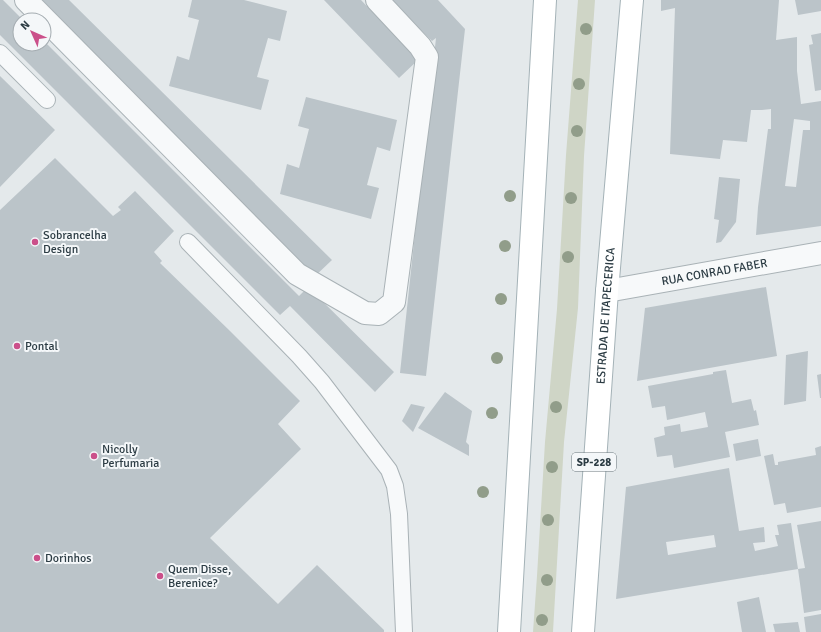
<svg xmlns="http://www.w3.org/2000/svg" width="821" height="632" font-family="Signika,sans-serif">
	<rect width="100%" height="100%" fill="#e4e9eb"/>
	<!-- green -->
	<path fill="#cfd5c6" d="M 578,0 L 595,0 L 584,156 L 578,308 L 564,442 L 553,632 L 533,632 L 537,576 L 545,442 L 557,309 L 566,155 Z"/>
	<!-- building -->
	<path fill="#bbc4c9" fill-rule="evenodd" d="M 0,0 L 3,0 L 23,20 L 20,20 L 20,44 L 44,44 L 44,41 L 299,296 L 308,287 L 394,372 L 375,392 L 290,306 L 280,315 L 0,35 Z
		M 32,0 L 69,0 L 332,260 L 313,278 Z
		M 192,0 L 244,0 L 287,11 L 280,41 L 268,38 L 257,77 L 269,80 L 261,110 L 169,86 L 177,56 L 189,60 L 199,20 L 188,17 Z
		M 324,0 L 361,0 L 418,60 L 399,78 Z
		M 392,0 L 438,0 L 465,29 L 426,376 L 400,373 L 436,38 L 432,41 Z
		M 661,0 L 779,0 L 776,40 L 797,37 L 797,71 L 801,104 L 821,101 L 821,226 L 756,235 L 758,207 L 768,129 L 771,129 L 771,109 L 762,110 L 751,110 L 747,142 L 723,140 L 720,159 L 670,154 L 675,8 L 661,11 ZM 794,119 L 810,121 L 810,130 L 803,130 L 796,187 L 785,186 Z
		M 795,0 L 821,0 L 821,11 L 798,15 Z
		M 821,33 L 821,90 L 815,91 L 809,45 L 813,44 L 811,35 Z
		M 0,76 L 55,130 L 0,187 Z
		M 306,97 L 397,120 L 390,151 L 377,147 L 367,185 L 379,188 L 371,219 L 280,194 L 287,164 L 299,168 L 309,129 L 298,126 Z
		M 55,158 L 113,216 L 121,210 L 118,207 L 135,191 L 174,231 L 154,252 L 162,261 L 160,263 L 230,331 L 300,401 L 278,424 L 301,449 L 210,538 L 278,604 L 317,565 L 384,630 L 384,632 L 0,632 L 0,210 Z
		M 719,177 L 740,179 L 736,222 L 721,242 L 716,243 L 719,220 L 714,219 Z
		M 766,287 L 777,356 L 637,381 L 645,308 Z
		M 808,351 L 806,401 L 784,405 L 786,355 Z
		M 726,370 L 732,403 L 751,399 L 754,411 L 756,410 L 759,425 L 725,432 L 730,457 L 674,468 L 672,455 L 657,457 L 654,438 L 665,435 L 664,427 L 680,424 L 681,432 L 708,427 L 705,412 L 667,420 L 665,406 L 652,408 L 648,386 L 713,374 L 713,372 Z
		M 821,374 L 821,398 L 820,398 L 817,375 Z
		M 445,392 L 472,411 L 466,442 L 469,445 L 469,456 L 418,428 Z
		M 411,404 L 425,407 L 413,432 L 402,421 Z
		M 758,439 L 761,456 L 736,461 L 733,444 Z
		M 821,446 L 821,507 L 787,513 L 785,503 L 774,505 L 764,456 L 773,454 L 775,465 L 778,465 L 778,462 L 816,455 L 815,448 Z
		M 729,468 L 739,531 L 764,527 L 765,542 L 753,543 L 755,551 L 778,546 L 775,535 L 779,535 L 777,525 L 791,523 L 798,569 L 616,599 L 626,487 ZM 714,535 L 716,547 L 668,555 L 666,542 Z
		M 821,521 L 821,610 L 804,613 L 798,569 L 805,568 L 797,525 Z
		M 759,597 L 766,632 L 742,632 L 737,602 Z
		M 821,614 L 821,632 L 806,632 L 804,617 Z
		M 798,622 L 800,632 L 775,632 L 773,624 Z"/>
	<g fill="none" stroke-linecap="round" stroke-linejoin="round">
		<!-- service casing -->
		<g stroke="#a9b2b6" stroke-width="18">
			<path id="service" d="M 0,53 L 47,100
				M 188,242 L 299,356 L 322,382 L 389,470 L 395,486 L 399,514 L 404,632"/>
		</g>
		<!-- minor casing -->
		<g stroke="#a9b2b6" stroke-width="24">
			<g id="minor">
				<path d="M 26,0 L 297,274 L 365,313 L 379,314 L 394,302 L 427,57 L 420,46 L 377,0"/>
				<path id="s1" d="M 607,291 L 821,253"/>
			</g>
		</g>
		<!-- primary casing -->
		<g stroke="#a4b2b7" stroke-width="24">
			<g id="primary">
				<path d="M 509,632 L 545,0"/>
				<path id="s2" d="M 583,632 L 607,291 L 632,0"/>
			</g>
		</g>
		<!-- service -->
		<use href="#service" stroke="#f7f9fa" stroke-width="16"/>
		<!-- minor -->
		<use href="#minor" stroke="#f7f9fa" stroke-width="22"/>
		<!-- primary -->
		<use href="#primary" stroke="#fff" stroke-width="22"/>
	</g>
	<!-- trees -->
	<g fill="#919d8a">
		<circle cx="586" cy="29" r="6"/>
		<circle cx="579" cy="84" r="6"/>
		<circle cx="577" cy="131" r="6"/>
		<circle cx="510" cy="196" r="6"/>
		<circle cx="571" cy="198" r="6"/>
		<circle cx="505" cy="246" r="6"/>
		<circle cx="568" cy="257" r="6"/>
		<circle cx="501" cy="299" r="6"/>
		<circle cx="497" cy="358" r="6"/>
		<circle cx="556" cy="407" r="6"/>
		<circle cx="492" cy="413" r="6"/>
		<circle cx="552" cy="467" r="6"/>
		<circle cx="483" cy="492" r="6"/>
		<circle cx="548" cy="520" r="6"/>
		<circle cx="547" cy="580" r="6"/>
		<circle cx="542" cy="620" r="6"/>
	</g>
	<!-- markers -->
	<g fill="#cb4f8a" stroke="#f4f7f9" stroke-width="1.5">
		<circle cx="35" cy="242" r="4"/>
		<circle cx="17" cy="346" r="4"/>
		<circle cx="94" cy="456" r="4"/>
		<circle cx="37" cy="558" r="4"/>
		<circle cx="160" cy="576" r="4"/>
	</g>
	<g text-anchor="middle" stroke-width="4" stroke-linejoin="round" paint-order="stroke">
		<!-- shield labels -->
		<rect fill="#f4f7f9" stroke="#68747a" stroke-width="1" x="572" y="453" width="44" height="18" rx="3"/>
		<g font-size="11" font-weight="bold" fill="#2c3c44">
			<text x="594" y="466">SP-228</text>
		</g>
		<!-- poi labels -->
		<g font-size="12" fill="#2c3c44" stroke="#f4f7f9" text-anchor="start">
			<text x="43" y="239">Sobrancelha<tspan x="43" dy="14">Design</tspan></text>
			<text x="25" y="350">Pontal</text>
			<text x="102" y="453">Nicolly<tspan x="102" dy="14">Perfumaria</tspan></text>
			<text x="45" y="562">Dorinhos</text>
			<text x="168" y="573">Quem Disse,<tspan x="168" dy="14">Berenice?</tspan></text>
		</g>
		<!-- street labels -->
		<g font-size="12" fill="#2c3c44" stroke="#f4f7f9">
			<text dy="4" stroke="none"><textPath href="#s1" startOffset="109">RUA CONRAD FABER</textPath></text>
			<text dy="4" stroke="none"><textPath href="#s2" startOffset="317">ESTRADA DE ITAPECERICA</textPath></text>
		</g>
	</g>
	<!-- north arrow -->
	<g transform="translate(32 32) rotate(315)"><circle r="19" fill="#f4f7f9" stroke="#a4acb1"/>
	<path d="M0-3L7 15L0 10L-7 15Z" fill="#cb4f8a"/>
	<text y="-6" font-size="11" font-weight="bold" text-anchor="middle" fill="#2c3c44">N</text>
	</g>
</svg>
